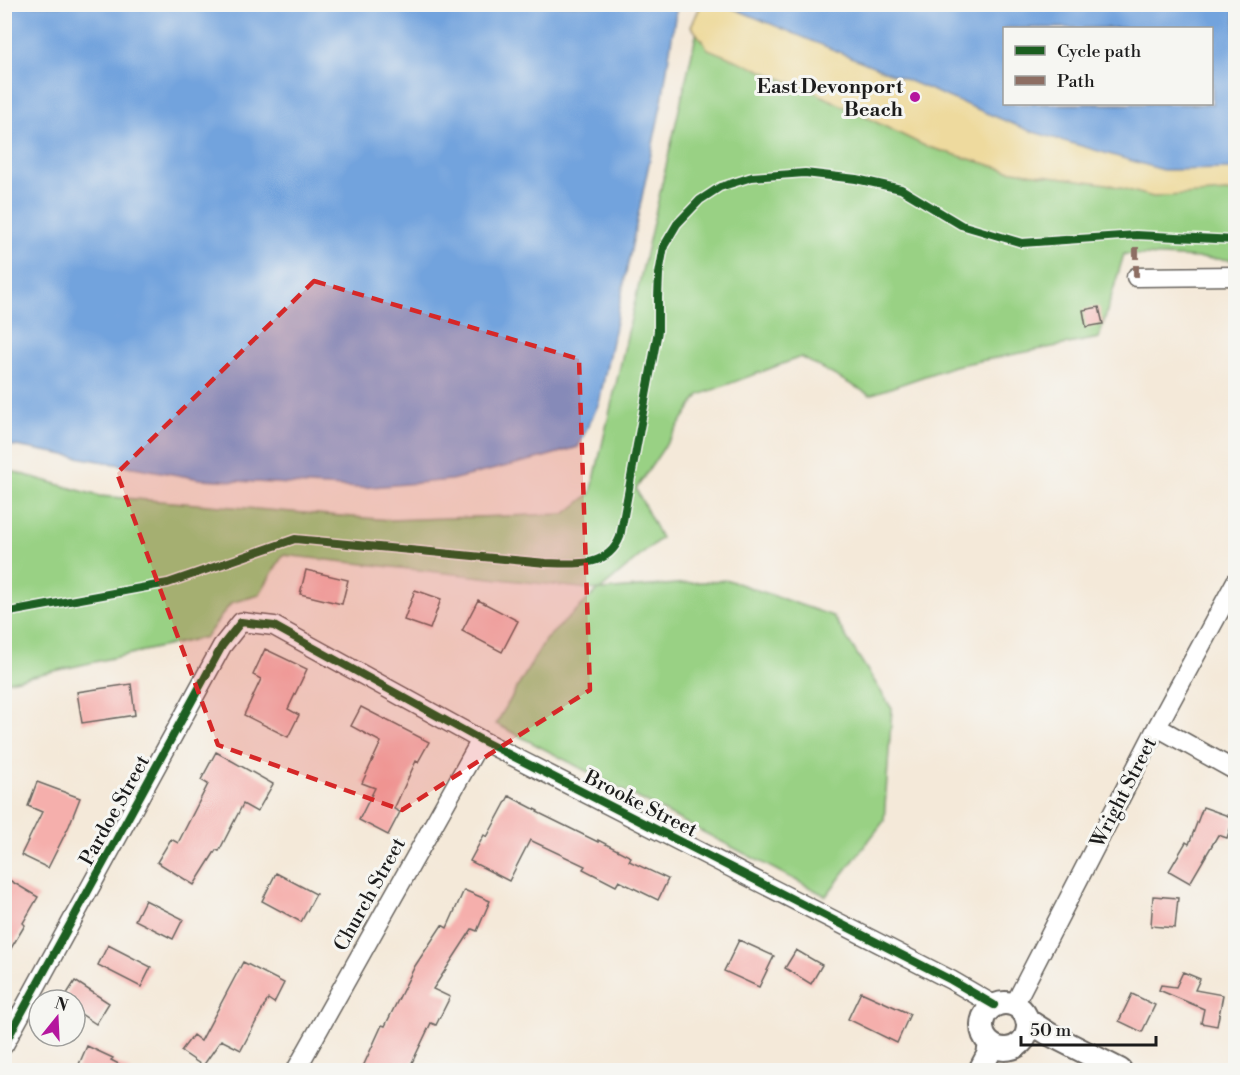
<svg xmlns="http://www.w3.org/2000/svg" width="1240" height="1075" font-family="'Libre Bodoni',serif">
	<rect width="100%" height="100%" fill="#f6f6f2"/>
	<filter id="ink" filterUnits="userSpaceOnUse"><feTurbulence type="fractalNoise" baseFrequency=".0167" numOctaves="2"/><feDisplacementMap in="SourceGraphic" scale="12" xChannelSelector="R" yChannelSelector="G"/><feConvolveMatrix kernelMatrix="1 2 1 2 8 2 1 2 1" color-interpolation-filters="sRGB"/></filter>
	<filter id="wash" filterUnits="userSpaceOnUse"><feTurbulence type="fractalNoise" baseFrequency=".008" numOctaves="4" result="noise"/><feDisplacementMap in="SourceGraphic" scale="24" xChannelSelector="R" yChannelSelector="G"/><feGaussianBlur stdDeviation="1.35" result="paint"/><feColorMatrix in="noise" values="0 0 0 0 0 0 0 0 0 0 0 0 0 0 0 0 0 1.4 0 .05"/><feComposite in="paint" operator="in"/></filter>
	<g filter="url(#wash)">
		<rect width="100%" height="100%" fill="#f4e9d9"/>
		<!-- green -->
		<path fill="#99d184" stroke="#5a7650" stroke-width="1.5" d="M 703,5 L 903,79 L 1235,169 L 1235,260 L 1124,254 L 1099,338 L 954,366 L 870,395 L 801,357 L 699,395 L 636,489 L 661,538 L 600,590 L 728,580 L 833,616 L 892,709 L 884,821 L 826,896 L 496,724 L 545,640 L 598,590 L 283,555 L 259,595 L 231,603 L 206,637 L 5,682 L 4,469 L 99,496 L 390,520 L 565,514 L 591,493 Z"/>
		<!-- sand -->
		<path fill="#eeda9e" stroke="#857b5d" stroke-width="1.5" d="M 964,4 L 1004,28 L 1004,104 L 1212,104 L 1235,54 L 1235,193 L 1226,192 L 1153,197 L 1107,184 L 1007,170 L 925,146 L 812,91 L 708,49 L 691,26 L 701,5 Z"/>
		<!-- water -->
		<path fill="#72a3dd" stroke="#47607c" stroke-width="1.5" fill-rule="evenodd" d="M 4,5 L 677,5 L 662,101 L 599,403 L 578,447 L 544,457 L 451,480 L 361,488 L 200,479 L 5,444 Z
			M 725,5 L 1235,5 L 1235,169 L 1163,170 L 1030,131 ZM 1004,28 L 1212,28 L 1212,104 L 1004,104 Z"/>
		<g id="blocks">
			<!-- building -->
			<path fill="#f5afac" d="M 1099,307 L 1103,324 L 1086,327 L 1083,310 Z
				M 306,570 L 348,580 L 342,604 L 300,594 Z
				M 415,590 L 441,599 L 430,629 L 404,620 Z
				M 478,600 L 518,621 L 502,652 L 462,631 Z
				M 265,649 L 307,669 L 288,709 L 299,715 L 288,737 L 244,715 L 261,679 L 253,675 Z
				M 131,684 L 135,715 L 82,723 L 77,692 Z
				M 361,707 L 429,742 L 418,762 L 416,761 L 394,809 L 400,812 L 388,835 L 359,820 L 375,788 L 362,783 L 381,742 L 351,726 Z
				M 216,752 L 273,784 L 257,812 L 243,804 L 219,851 L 216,850 L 194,885 L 157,862 L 171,839 L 178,843 L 208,784 L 201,780 Z
				M 37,782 L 80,798 L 69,826 L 48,868 L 21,855 L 42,812 L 28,806 Z
				M 509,796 L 538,811 L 537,812 L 598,842 L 598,840 L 631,857 L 629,861 L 668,879 L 658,900 L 619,881 L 616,886 L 583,869 L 585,866 L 530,840 L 509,881 L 470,861 L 484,835 L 487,837 Z
				M 1203,807 L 1234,818 L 1227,838 L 1218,835 L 1190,883 L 1169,871 L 1186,842 L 1189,844 Z
				M 276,873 L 316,894 L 301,922 L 262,901 Z
				M 4,877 L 38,897 L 23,923 L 25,925 L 4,960 Z
				M 464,890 L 490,901 L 477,931 L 472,929 L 433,989 L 450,997 L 436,1025 L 431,1023 L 408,1071 L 361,1071 L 382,1025 L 385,1026 L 415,966 L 442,925 L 447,928 Z
				M 1153,896 L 1178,898 L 1175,928 L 1151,926 Z
				M 145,900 L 183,919 L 173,939 L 135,920 Z
				M 739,940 L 774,956 L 759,987 L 724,971 Z
				M 108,945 L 151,967 L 141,987 L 98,965 Z
				M 796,950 L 822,965 L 811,984 L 785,968 Z
				M 243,962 L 284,983 L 274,1003 L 268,999 L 241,1050 L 221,1040 L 203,1066 L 181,1051 L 193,1035 L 201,1041 Z
				M 1183,972 L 1200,979 L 1195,990 L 1223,995 L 1217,1026 L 1201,1023 L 1204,1009 L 1159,990 L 1161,985 L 1176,987 Z
				M 75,981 L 109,1003 L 96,1024 L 75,1010 L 75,1000 L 63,1000 Z
				M 861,992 L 910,1014 L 897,1043 L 848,1019 Z
				M 1132,994 L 1155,1005 L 1142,1032 L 1119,1021 Z
				M 87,1046 L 113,1058 L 111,1060 L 132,1071 L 76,1071 Z"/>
		</g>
	</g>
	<g filter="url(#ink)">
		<use href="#blocks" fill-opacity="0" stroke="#68645e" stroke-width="1.5"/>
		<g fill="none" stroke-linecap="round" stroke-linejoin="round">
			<!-- minor casing -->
			<g stroke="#68645e" stroke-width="21">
				<path id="minor" d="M 1136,277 L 1236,276
					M 1157,727 L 1236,771
					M 1014,1005 L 1157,727 L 1236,581
					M 4,1045 L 222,646 L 241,622 L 274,626 L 481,740 L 951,980 L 994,1005
					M 296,1070 L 481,740"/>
			</g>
			<!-- tertiary casing -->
			<g stroke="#68645e" stroke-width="26">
				<path id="tertiary" d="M982 1026a23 23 0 1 1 46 0a23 23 0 1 1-46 0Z
					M 1027,1020 L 1049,1034 L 1120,1070
					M 980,1070 L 988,1055 L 990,1044"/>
			</g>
			<!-- minor -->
			<use href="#minor" stroke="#fff" stroke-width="18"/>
			<!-- tertiary -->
			<use href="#tertiary" stroke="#fff" stroke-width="22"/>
			<!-- quiet -->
			<path stroke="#8d6e63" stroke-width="6" stroke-dasharray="12 6" stroke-linecap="butt" d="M 1136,277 L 1136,235"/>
			<!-- cycleway casing -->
			<g stroke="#f6f6f2" stroke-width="11">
				<path id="cycleway" d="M 4,613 L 168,583 L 295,539 L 546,563 C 575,564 608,568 620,537 L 658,331 L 658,298 L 659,274 L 664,246 L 677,224 L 700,200 L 720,187 L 752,177 L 805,173 L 856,179 L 901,189 L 961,225 L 1022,243 L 1136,235 L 1236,240
					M 4,1045 L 222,646 L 241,622 L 274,626 L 481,740 L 951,980 L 994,1005"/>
			</g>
			<!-- cycleway -->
			<use href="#cycleway" stroke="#1b5e20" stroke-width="8"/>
		</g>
	</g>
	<!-- marked area -->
	<path fill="#d62828" fill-opacity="0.2" stroke="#d62828" stroke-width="4.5" stroke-dasharray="12 8" stroke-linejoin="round" d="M 314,281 L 579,359 L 590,690 L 402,810 L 218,745 L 117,473 Z"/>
	<!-- markers -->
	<circle fill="#b5179e" stroke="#f6f6f2" stroke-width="2" cx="915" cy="97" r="6"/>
	<g text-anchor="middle" stroke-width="6" stroke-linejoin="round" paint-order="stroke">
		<!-- poi labels -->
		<g font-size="20" font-weight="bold" fill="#1c1c1c" stroke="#f6f6f2" text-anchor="end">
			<text x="903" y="93">East Devonport<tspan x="903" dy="23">Beach</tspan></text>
		</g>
		<!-- street labels -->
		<g font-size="20" fill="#1c1c1c" stroke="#f6f6f2">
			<text transform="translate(1123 792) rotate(-63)" y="7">Wright Street</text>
			<text transform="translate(641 803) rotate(27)" y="7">Brooke Street</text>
			<text transform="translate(114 810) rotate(-61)" y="7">Pardoe Street</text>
			<text transform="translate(369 894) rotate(-61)" y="7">Church Street</text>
		</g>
	</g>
	<!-- margin -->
	<rect width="1240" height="1075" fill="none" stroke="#f6f6f2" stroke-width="24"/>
	<!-- legend -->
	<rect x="1003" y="27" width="210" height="78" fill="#f6f6f2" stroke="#9f9f9c" stroke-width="1.5"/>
	<rect x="1015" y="46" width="30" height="9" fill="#1b5e20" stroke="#9f9f9c" stroke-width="1.5"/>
	<text x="1057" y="57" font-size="18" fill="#1c1c1c">Cycle path</text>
	<rect x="1015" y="76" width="30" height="9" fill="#8d6e63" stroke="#9f9f9c" stroke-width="1.5"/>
	<text x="1057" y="87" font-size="18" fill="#1c1c1c">Path</text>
	<!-- north arrow -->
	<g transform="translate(57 1018) rotate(18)"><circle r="28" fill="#f6f6f2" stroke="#9f9f9c" stroke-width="1.5"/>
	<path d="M0-4.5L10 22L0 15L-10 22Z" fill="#b5179e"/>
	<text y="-9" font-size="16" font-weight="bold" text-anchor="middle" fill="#1c1c1c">N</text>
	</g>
	<!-- scale -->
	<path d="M1021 1036v9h135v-9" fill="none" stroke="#1c1c1c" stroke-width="3"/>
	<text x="1030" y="1036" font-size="18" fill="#1c1c1c" stroke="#f6f6f2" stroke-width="4.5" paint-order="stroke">50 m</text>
</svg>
